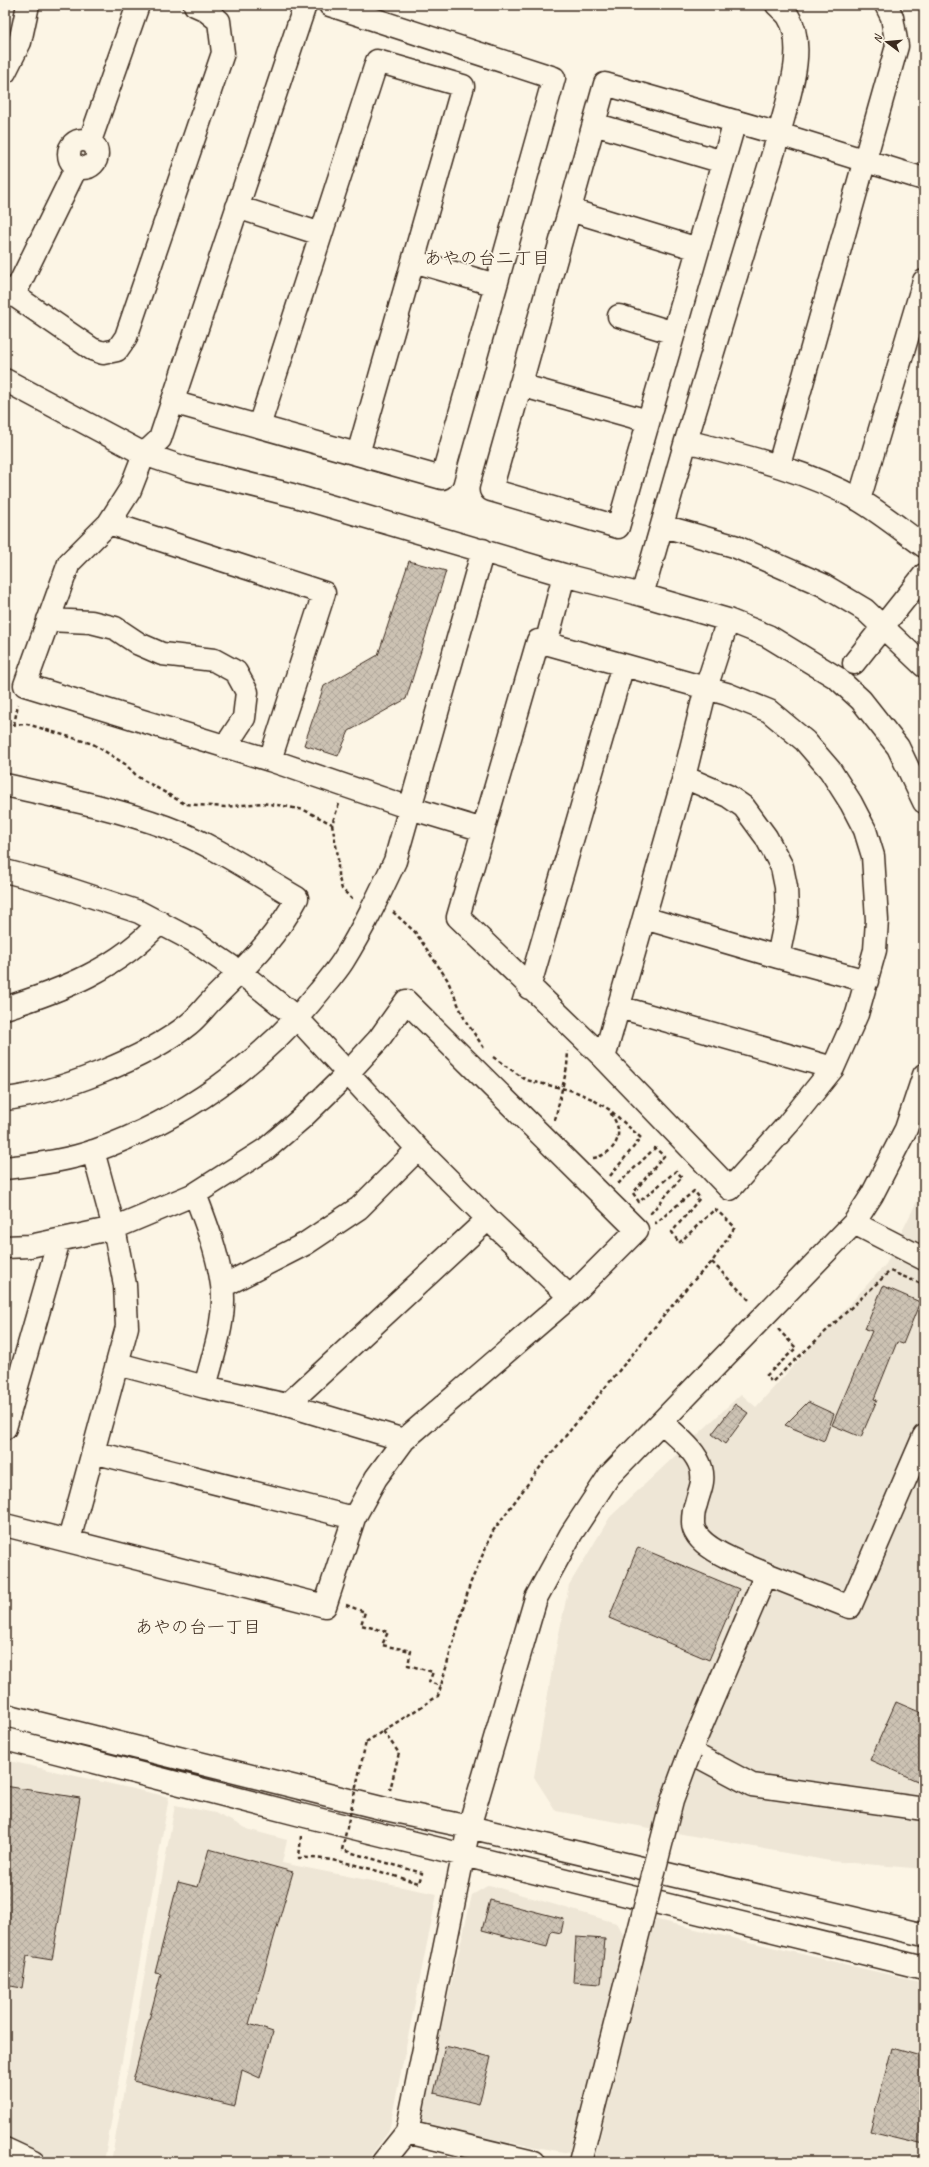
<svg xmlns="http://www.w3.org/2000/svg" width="929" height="2167" font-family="Caveat,'Klee One',sans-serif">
	<defs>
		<pattern id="building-cross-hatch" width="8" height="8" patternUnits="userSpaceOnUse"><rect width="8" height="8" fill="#ccc2b3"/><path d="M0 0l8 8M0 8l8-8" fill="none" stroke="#b0a79a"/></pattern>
	</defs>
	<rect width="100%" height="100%" fill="#fcf5e5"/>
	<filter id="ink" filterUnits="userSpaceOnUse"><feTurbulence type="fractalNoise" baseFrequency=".025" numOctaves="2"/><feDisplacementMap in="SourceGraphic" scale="8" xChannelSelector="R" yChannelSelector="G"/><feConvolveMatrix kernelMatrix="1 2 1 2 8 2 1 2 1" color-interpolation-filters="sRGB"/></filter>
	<g filter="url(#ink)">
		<!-- built -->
		<path fill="#eee6d6" d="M 924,1187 L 924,1869 L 830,1861 L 556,1811 L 534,1777 L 554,1658 L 569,1585 L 610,1517 L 741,1394 L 756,1407 L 886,1264 Z
			M 5,1760 L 169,1797 L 104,2162 L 58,2162 L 5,2139 Z
			M 175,1805 L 215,1813 L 250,1830 L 287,1840 L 282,1863 L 437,1894 L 389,2131 L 366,2162 L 111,2162 Z
			M 489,1885 L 616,1923 L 626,1939 L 569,2153 L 428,2128 L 420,2118 L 472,1895 Z
			M 653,1919 L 924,1983 L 924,2162 L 594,2162 Z"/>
		<!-- building -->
		<path fill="url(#building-cross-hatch)" stroke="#3b2a1e" d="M 409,561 L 446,571 L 406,699 L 349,731 L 338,756 L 304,745 L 324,686 L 378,655 Z
			M 883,1286 L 920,1302 L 903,1344 L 897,1342 L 874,1399 L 877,1400 L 861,1437 L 832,1425 L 872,1331 L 865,1329 Z
			M 808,1402 L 834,1414 L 824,1441 L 785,1425 Z
			M 735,1404 L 748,1413 L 725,1444 L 712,1434 Z
			M 638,1547 L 739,1589 L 709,1660 L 609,1618 Z
			M 896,1702 L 924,1714 L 924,1784 L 870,1760 Z
			M 5,1786 L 80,1798 L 52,1960 L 27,1956 L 22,1988 L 5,1985 Z
			M 209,1849 L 293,1872 L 249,2024 L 273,2032 L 260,2078 L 242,2070 L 235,2106 L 133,2081 L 161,1974 L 155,1973 L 178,1882 L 198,1887 Z
			M 490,1900 L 564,1919 L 561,1933 L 551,1931 L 547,1947 L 482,1930 Z
			M 576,1937 L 605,1939 L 601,1984 L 573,1982 Z
			M 445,2046 L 491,2057 L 479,2104 L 434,2093 Z
			M 892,2048 L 924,2057 L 924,2144 L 870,2131 Z"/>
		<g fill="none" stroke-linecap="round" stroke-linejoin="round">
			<!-- minor casing -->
			<g stroke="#3b2a1e" stroke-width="25">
				<path id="minor" d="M 305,5 L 160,439 L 144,454 L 130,490 L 109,523 L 69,563 L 25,685 L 270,760 L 410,808 L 483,830
					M 5,72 L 20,42 L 28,5
					M 735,121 L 618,527 L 491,490 L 605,84 L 779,134 C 787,101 808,47 788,16 C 785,12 781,9 777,5
					M 594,124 L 723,162
					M69 154a14 14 0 1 1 28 0a14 14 0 1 1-28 0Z
					M 90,141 L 138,5
					M 237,207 L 321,234
					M 570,210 L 698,249
					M 413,261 L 496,285
					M 5,289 L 92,349 L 103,353 L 117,350 L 126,337 L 223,53 L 219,21 L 204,9 L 195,5
					M 14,295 L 77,166
					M 619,316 L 674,333
					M 5,380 L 144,454 L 188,469 L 292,495 L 564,575 L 642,595 L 728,620 L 768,636 L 837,678 L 861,700 L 898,747 L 924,802
					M 520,385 L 648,421
					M 172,402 L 442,478 L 554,78 L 330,5
					M 259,426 L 377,61 L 463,86 L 358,454
					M 686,441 C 745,456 805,470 859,500 C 881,513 903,531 924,546
					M 779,465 L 897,46 L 892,17 L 886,5
					M 859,500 L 924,281
					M 109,523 L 324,593 L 270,760
					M 663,526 L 734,546 L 823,585 L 865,610 L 924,666
					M 642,595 L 686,441 L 779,134 L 924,179
					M 48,620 L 91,622 L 115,628 L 139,644 L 162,654 L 214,660 L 236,672 L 247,692 L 244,718 L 225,747
					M 538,641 L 727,694 L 769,711 L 805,741 L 830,770 L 851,803 L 865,830 L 873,856 L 877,920 L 875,950 L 857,1014 L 833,1068 L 788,1124 L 730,1189 L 604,1058 L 458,917 Z
					M 546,644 L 564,575
					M 854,663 L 924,575
					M 684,777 L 728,796 L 744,807 L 766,837 L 782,867 L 786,887 L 787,913 L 778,957
					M 5,785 C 59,797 114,808 166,827 C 212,844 254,873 297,898 C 275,940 245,967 212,1000 C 204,1008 197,1018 189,1024 C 147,1058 59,1093 5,1099
					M 5,871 L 54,884 L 139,912 L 194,941 L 241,973 L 297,1018 L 418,1149 L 488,1219 L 570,1297
					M 644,918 L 778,957 L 867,981
					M 529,988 L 623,665
					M 619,1007 L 833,1068
					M 5,1008 C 63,990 119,968 160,922
					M 604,1058 L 684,777 L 706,688 L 728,620
					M 5,1168 C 34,1165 66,1161 94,1151 C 182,1120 261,1064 319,992 C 327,982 336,972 343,961 C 363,929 379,895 395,861 L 483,550
					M 195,1194 C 206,1223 218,1254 222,1285 C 227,1318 213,1355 205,1387
					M 854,1223 L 924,1259
					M 5,1247 L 30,1246 L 114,1228 L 195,1194 L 266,1149 L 302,1118 L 347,1074 L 379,1039 L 406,1001 L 637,1230 L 570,1297 L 404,1440 L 376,1478 L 354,1518 L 325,1606 L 5,1525
					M 223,1286 L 305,1244 L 359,1208 L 418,1149
					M 118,1364 L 205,1387 L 287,1405 L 404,1440
					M 287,1405 L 488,1219
					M 662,1422 C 675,1435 696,1450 701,1468 C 705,1482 699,1491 696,1504 C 694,1509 693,1516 693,1522 C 692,1548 746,1565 766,1574 L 690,1752 L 752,1785 L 924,1809
					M 5,1428 L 59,1240
					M 93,1452 L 354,1518
					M 69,1540 L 127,1327 L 125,1285 L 114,1228 L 93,1151
					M 766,1574 L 850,1607 L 924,1436
					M 5,1715 L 385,1809 L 469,1827 L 924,1935
					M 5,1739 L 305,1816 L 924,1968
					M 407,2132 L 533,2162
					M 5,2149 L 33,2162
					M 383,2162 L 407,2132 L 469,1827 L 536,1598 L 571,1534 L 609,1476 L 854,1223 L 872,1195 L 906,1129 L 924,1075"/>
			</g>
			<!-- path -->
			<path stroke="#3b2a1e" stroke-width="2.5" stroke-dasharray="4 3" stroke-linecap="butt" d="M 5,725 L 27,724 L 93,744 L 125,764 L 138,777 L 185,804 L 225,807 L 262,803 L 284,806 L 304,810 L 332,824
				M 14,725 L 18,704
				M 339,804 L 332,824 L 338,856 L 338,875 L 342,889 L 354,901
				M 393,912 L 415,932 L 447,979 L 465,1020 L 484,1048
				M 493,1057 L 526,1080 L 574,1091 L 592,1099 L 610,1110 L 641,1138 L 610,1176
				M 555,1120 L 567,1067 L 568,1051
				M 593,1158 C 607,1156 620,1145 618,1129 C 617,1123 613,1117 610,1112
				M 618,1184 L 655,1148 L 664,1156 L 633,1193 L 639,1202 L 676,1171 L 682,1177 L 651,1213 L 652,1216
				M 712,1262 L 750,1301
				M 778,1329 L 796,1348 L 766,1376 L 772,1382 L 890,1271 L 924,1285
				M 346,1605 L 365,1612 L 361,1625 L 388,1632 L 382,1645 L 411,1651 L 408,1665 L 433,1672 L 429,1682 L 441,1686
				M 383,1731 L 399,1753 L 390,1790
				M 366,1742 L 438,1696 L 470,1584 L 493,1531 L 541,1466 L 689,1285 L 712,1262 L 735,1227 L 715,1209 L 679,1243 L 672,1232 L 700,1198 L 694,1191 L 656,1223 L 655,1222
				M 301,1836 L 299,1858 C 337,1856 382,1873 419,1883 L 422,1873 L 342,1850"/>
			<!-- minor -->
			<use href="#minor" stroke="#fcf5e5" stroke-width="22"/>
			<!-- minor-bridge casing -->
			<g stroke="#3b2a1e" stroke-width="25" stroke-linecap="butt">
				<path id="minor-bridge" d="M 580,2162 L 672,1801 L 690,1752"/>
			</g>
			<!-- path-bridge -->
			<path stroke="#3b2a1e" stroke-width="2.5" stroke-dasharray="4 3" stroke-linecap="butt" d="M 342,1850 L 366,1742"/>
			<!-- minor-bridge -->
			<use href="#minor-bridge" stroke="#fcf5e5" stroke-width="22"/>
		</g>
	</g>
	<g text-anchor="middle" stroke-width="3.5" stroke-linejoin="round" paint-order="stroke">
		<!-- neighbourhood labels -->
		<g font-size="18" fill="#3b2a1e" stroke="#fcf5e5">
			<text x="487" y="264">あやの台二丁目</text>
			<text x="198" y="1633">あやの台一丁目</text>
		</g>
	</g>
	<!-- margin -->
	<rect width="929" height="2167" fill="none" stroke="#fcf5e5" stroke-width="20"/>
	<rect x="10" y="10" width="909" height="2147" fill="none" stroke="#3b2a1e" stroke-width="1.5" filter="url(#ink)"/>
	<!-- north arrow -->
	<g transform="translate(887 42) rotate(286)" stroke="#fcf5e5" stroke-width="3" paint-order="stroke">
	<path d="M0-3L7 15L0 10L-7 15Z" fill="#3b2a1e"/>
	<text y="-6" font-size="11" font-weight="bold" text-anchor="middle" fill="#3b2a1e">N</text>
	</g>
</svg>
